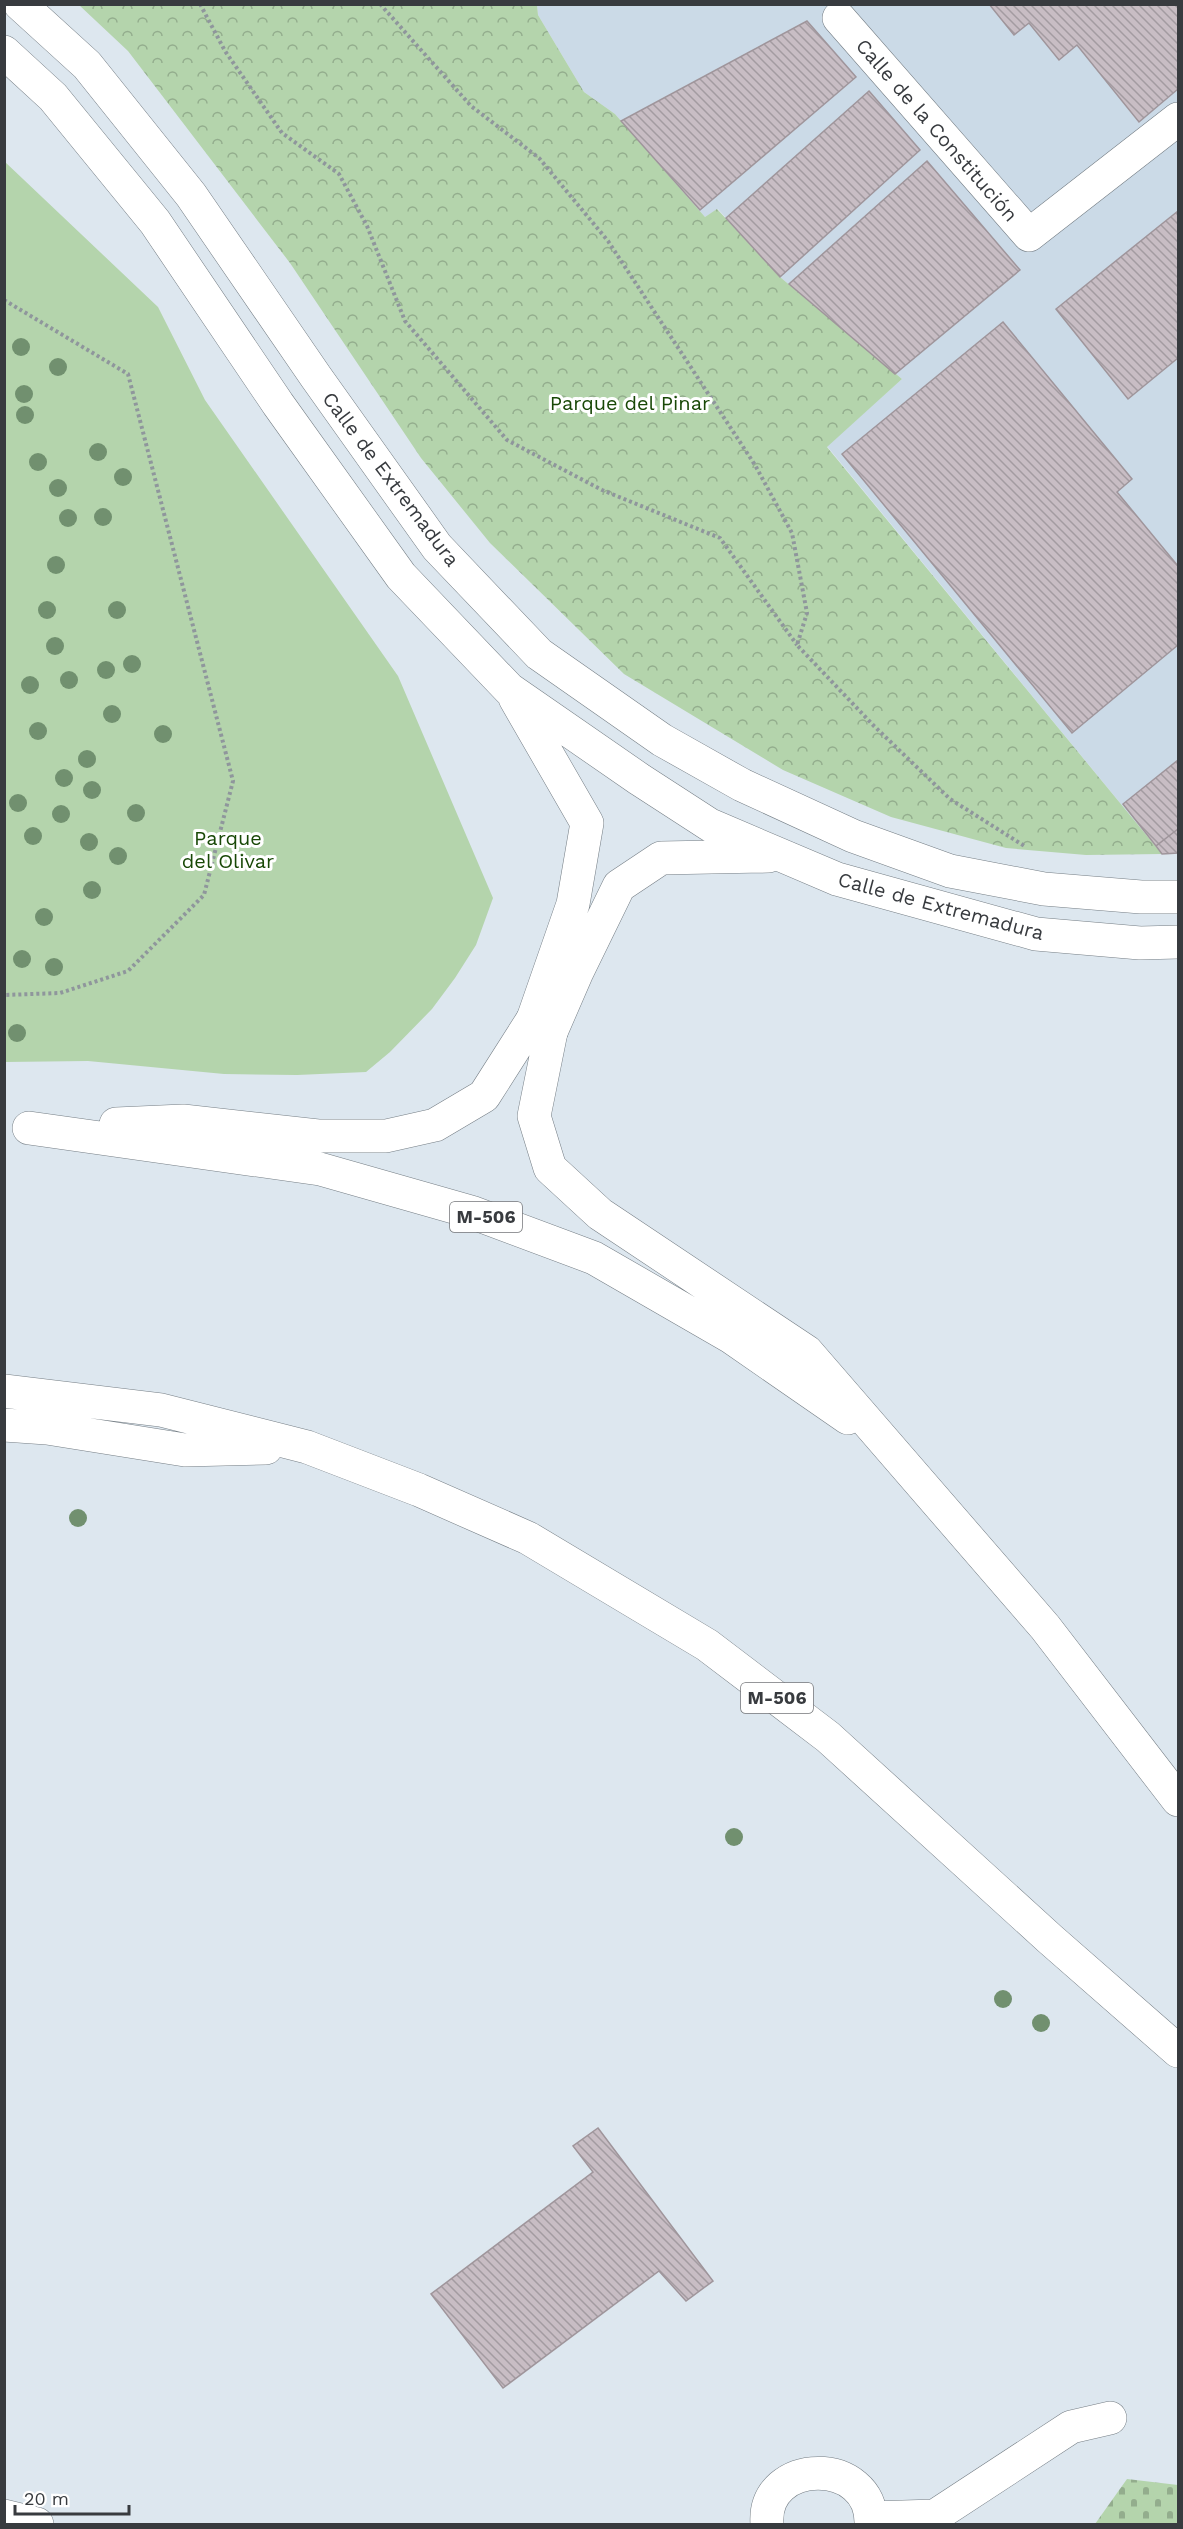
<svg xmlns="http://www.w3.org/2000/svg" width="1183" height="2529" font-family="'Work Sans',sans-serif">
	<defs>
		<pattern id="forest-crowns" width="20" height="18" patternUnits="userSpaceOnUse" patternTransform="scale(1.5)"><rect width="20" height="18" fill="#b4d4ac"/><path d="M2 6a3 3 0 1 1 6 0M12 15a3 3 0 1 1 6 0" fill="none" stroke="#93ad8d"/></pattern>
		<pattern id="cemetery-stones" width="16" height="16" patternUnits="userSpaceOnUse" patternTransform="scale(1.5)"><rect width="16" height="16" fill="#b4d4ac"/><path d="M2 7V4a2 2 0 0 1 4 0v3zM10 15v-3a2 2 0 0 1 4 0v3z" fill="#93ad8d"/></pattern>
		<pattern id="building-back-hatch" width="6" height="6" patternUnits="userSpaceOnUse" patternTransform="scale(1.5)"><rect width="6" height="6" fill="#c8bdc4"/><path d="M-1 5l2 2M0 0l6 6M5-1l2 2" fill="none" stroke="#a39ba1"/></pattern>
	</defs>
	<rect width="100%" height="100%" fill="#dde7ef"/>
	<!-- built -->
	<path fill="#cbdae7" d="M 537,5 L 1178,5 L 1178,853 L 1162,854 L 827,446 L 902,379 L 780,277 L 718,209 L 705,217 L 615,114 L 584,92 L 538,15 Z"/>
	<!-- green -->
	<path fill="#b4d4ac" d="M 4,161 L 158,307 L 205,400 L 398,676 L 493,898 L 476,945 L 455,978 L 432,1009 L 390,1052 L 366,1072 L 297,1075 L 224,1074 L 88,1061 L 5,1062 Z"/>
	<!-- forest -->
	<path fill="url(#forest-crowns)" d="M 79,5 L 537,5 L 538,15 L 584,92 L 615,114 L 705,217 L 717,209 L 780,277 L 902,379 L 827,447 L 1162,854 L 1086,855 L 1006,848 L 891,817 L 783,770 L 624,674 L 490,543 L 421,458 L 290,263 L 128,51 Z"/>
	<!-- cemetery -->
	<path fill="url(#cemetery-stones)" d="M 1127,2479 L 1178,2485 L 1178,2524 L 1095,2524 Z"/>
	<!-- building -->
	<path fill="url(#building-back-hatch)" stroke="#9f959b" stroke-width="1.5" d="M 989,4 L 1178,4 L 1178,89 L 1139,122 L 1077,45 L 1059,60 L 1029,23 L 1014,35 Z
		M 807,21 L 856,77 L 700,210 L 621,121 Z
		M 869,91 L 920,150 L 780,277 L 726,218 Z
		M 927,161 L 1020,270 L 895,374 L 789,284 Z
		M 1178,211 L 1178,358 L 1128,399 L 1056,309 Z
		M 1003,322 L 1132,479 L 1117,492 L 1178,566 L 1178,645 L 1072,733 L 842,454 Z
		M 1178,760 L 1178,829 L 1156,846 L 1123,804 Z
		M 1178,829 L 1178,853 L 1162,854 L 1156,846 Z
		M 598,2128 L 713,2281 L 686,2301 L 659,2271 L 503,2388 L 431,2294 L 593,2172 L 573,2146 Z"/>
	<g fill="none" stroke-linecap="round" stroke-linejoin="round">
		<!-- minor casing -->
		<g stroke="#757e85" stroke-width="34">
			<path id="minor" d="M 839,18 L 1029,235 L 1178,119
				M 4,2516 L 37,2524
				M 871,2518 L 935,2516 L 1071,2427 L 1110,2418
				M 767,2524 C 762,2457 873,2456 871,2524"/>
		</g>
		<!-- major casing -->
		<g stroke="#757e85" stroke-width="34">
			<path id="major" d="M 20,4 L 87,65 L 191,195 L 316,377 L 437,547 L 539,654 L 662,740 L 742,785 L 853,836 L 950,871 L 1044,889 L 1141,897 L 1178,897
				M 4,52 L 53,97 L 155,222 L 278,404 L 401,576 L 509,689 L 639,779 L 710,825 L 837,879 L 1036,934 L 1140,943 L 1178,942
				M 515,698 L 587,823 L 573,904 L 533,1019
				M 551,1032 L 577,972 L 619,886 L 661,858 L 769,856"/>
		</g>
		<!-- highway casing -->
		<g stroke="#757e85" stroke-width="34">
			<path id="highway" d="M 551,1032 L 534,1116 L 550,1168 L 600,1214 L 807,1352 L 1045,1627 L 1178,1800
				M 116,1124 L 183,1121 L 318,1136 L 386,1136 L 435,1125 L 484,1096 L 533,1019
				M 29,1128 L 320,1169 L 471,1212 L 594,1258 L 731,1337 L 848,1418
				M 4,1391 L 161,1410 L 307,1447 L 419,1490 L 528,1538 L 707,1645 L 828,1737 L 1050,1939 L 1178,2051
				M 4,1425 L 47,1428 L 185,1450 L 266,1448"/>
		</g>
		<!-- path -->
		<path stroke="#8f969c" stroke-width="4" stroke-dasharray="3 3" stroke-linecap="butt" d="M 200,4 L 225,51 L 282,133 L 339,174 L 367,226 L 405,321 L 507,440 L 602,490 L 720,538 L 797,645
			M 380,4 L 471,106 L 539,158 L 608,241 L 755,465 L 792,533 L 807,613 L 797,645 L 874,726 L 950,799 L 1026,847
			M 4,300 L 128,374 L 233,781 L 204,895 L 128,971 L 60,993 L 4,995"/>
		<!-- minor -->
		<use href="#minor" stroke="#fff" stroke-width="33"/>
		<!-- major -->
		<use href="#major" stroke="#fff" stroke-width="33"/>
		<!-- highway -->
		<use href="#highway" stroke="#fff" stroke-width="33"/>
	</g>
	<!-- trees -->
	<g fill="#71906f">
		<circle cx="21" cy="347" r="9"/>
		<circle cx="58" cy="367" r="9"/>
		<circle cx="24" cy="394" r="9"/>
		<circle cx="25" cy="415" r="9"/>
		<circle cx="98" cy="452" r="9"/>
		<circle cx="38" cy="462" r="9"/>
		<circle cx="123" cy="477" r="9"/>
		<circle cx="58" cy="488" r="9"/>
		<circle cx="103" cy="517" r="9"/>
		<circle cx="68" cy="518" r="9"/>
		<circle cx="56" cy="565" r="9"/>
		<circle cx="47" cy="610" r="9"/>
		<circle cx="117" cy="610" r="9"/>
		<circle cx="55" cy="646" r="9"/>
		<circle cx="132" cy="664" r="9"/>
		<circle cx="106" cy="670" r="9"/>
		<circle cx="69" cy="680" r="9"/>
		<circle cx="30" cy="685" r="9"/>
		<circle cx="112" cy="714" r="9"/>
		<circle cx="38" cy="731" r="9"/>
		<circle cx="163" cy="734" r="9"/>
		<circle cx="87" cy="759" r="9"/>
		<circle cx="64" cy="778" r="9"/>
		<circle cx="92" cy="790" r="9"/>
		<circle cx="18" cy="803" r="9"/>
		<circle cx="136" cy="813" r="9"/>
		<circle cx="61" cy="814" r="9"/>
		<circle cx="33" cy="836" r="9"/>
		<circle cx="89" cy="842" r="9"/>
		<circle cx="118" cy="856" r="9"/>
		<circle cx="92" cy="890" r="9"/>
		<circle cx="44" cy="917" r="9"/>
		<circle cx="22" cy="959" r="9"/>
		<circle cx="54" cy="967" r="9"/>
		<circle cx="17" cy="1033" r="9"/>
		<circle cx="78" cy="1518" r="9"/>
		<circle cx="734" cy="1837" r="9"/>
		<circle cx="1003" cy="1999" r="9"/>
		<circle cx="1041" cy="2023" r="9"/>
	</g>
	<g text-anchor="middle" stroke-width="6" stroke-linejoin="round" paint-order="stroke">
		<!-- shield labels -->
		<g fill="#fff" stroke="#747679" stroke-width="1.5">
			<rect x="450" y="1202" width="72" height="30" rx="4.5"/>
			<rect x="741" y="1683" width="72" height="30" rx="4.5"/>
		</g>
		<g font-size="18" font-weight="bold" fill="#383b3f">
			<text x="486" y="1223">M-506</text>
			<text x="777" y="1704">M-506</text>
		</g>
		<!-- street labels -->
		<g font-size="20" fill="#383b3f" stroke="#fff">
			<text transform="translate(937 130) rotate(49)" y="7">Calle de la Constitución</text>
			<text transform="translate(391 479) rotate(53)" y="7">Calle de Extremadura</text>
			<text transform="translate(941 906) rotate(15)" y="7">Calle de Extremadura</text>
		</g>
		<!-- park labels -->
		<g font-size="20" fill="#184806" stroke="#fff">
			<text x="630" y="410">Parque del Pinar</text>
			<text x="228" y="845">Parque<tspan x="228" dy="23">del Olivar</tspan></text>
		</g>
	</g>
	<!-- border -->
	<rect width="1183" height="2529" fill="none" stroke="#383b3f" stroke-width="12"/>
	<!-- scale -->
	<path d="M15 2505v9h114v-9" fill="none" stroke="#383b3f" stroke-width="3"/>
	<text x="24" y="2505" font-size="18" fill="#383b3f" stroke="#ffffff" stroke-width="4.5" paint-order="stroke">20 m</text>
</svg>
